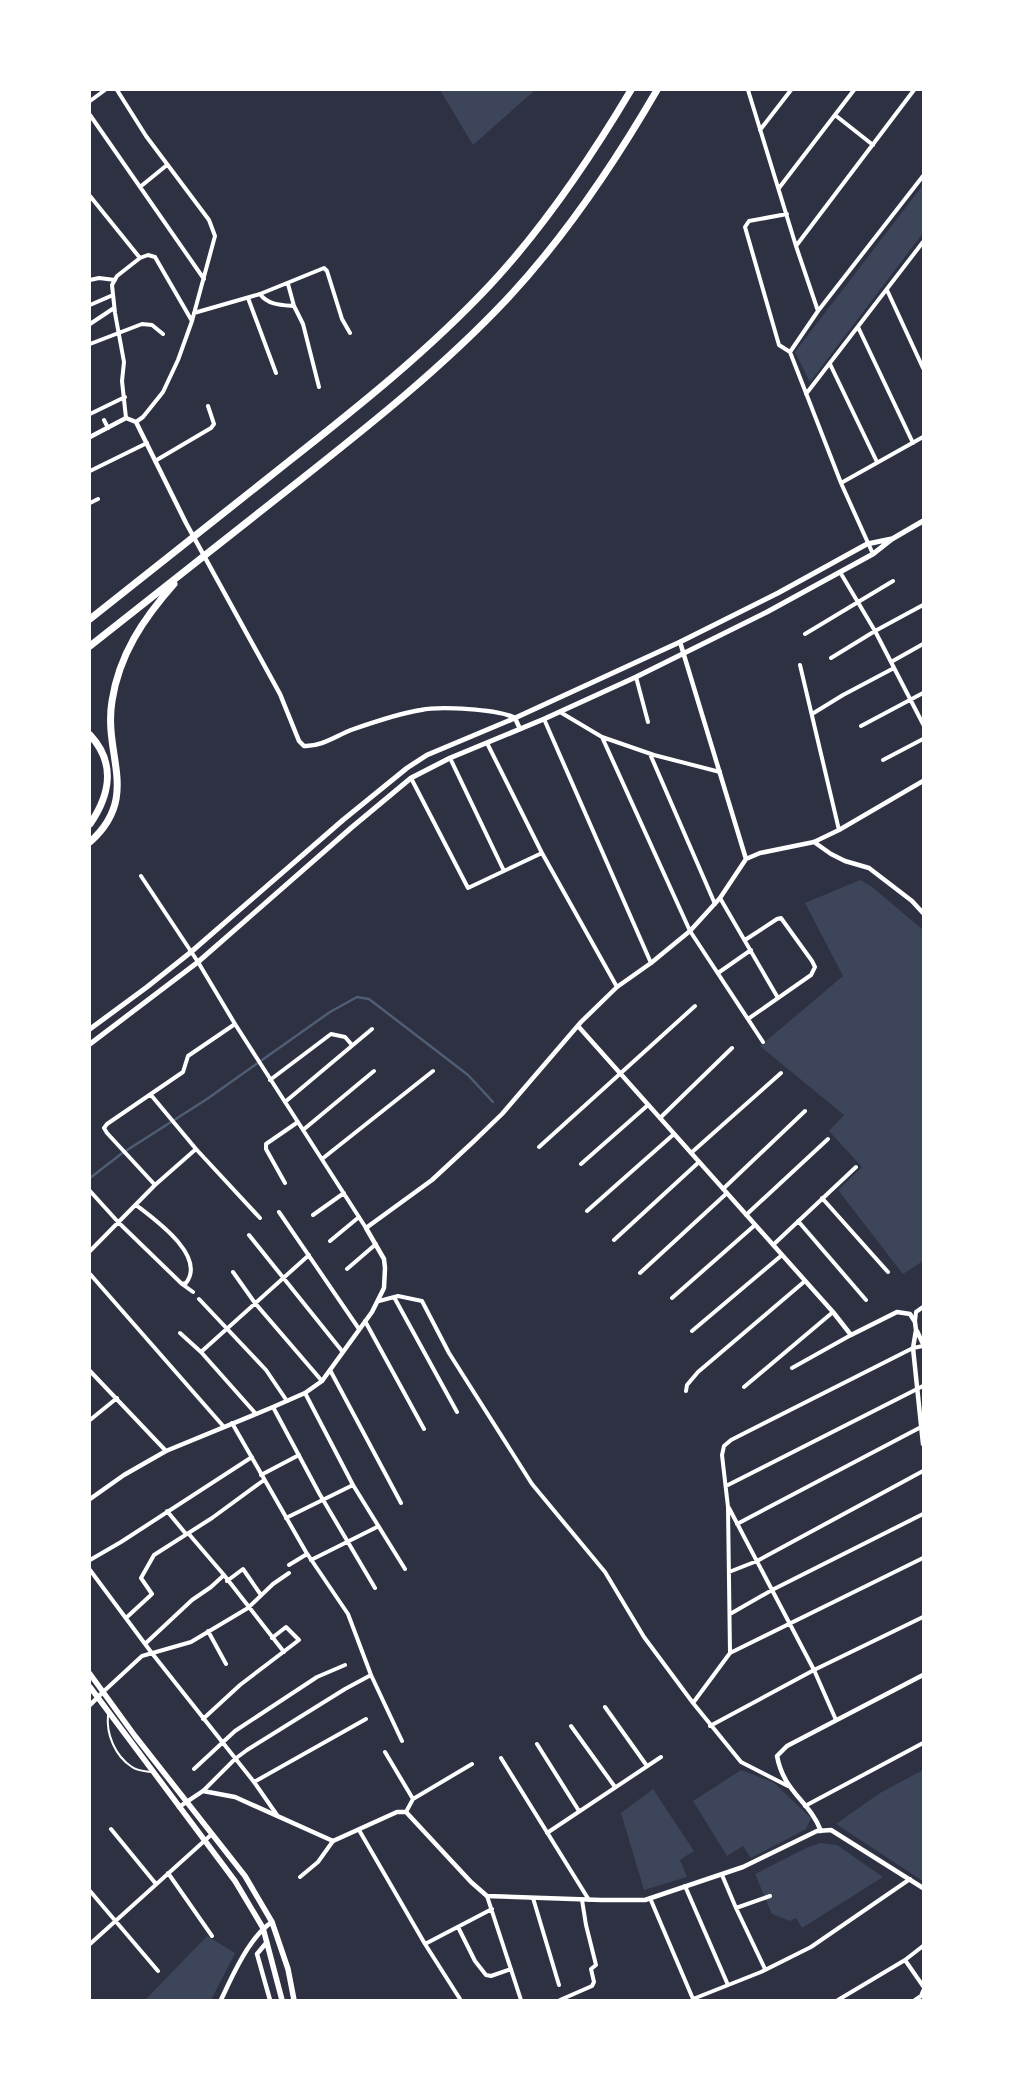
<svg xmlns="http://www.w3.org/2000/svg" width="1013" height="2090" font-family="Overpass,sans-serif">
	<rect width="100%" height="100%" fill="#2d3142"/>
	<!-- green -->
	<path fill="#3c4559" d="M 440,90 L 535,90 L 473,145 Z
		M 923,185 L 923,233 L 810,382 L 795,352 Z
		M 860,880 L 871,886 L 923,930 L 923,1261 L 903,1274 L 838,1190 L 862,1167 L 829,1131 L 844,1115 L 760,1046 L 843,976 L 805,903 Z
		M 741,1770 L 773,1782 L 811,1818 L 806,1829 L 751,1858 L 743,1846 L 727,1856 L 693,1801 Z
		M 923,1770 L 923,1881 L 836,1824 L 880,1793 Z
		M 653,1789 L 694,1851 L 680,1860 L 687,1877 L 644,1890 L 621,1813 Z
		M 821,1843 L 837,1845 L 883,1877 L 802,1928 L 796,1918 L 790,1921 L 772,1914 L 755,1874 L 806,1848 Z
		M 207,1936 L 235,1953 L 211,2000 L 145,2000 Z"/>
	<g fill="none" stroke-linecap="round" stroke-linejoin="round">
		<!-- stream -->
		<path stroke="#4f5d75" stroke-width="2.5" d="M 90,1178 L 121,1154 L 207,1099 L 330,1012 L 357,997 L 369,999 L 468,1075 L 493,1102"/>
		<!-- service -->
		<path stroke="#fff" stroke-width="2" d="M 108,1715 C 106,1734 115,1756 132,1767 C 137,1771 145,1771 151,1772"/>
		<!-- minor -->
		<path stroke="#fff" stroke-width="4" d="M 117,90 L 146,136 L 209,220 L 215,236 L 192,321 L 178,360 L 163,392 L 143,417 L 136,422
			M 748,90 L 796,246 L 818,311
			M 90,101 L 105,90
			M 90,115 L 204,279
			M 835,115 L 873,145
			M 760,130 L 791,90
			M 140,187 L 167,165
			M 779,188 L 854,90
			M 90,196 L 140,258
			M 787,214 L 749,221 L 745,227 L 779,345 L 790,352
			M 796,246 L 914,90
			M 90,280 L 99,278 L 115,280
			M 288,284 L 294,306 L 303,324 L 319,387
			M 887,290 L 923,368
			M 260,294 C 268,305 281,305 294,306
			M 248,298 L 276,373
			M 90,305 L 113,295
			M 194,313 L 260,294 L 324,268 L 327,271 L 342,319 L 350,333
			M 90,324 L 114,308
			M 858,327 L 913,443
			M 90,344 L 142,324 L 152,325 L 163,334
			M 830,364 L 877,462
			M 806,394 L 923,242
			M 90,414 L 125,397
			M 126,418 L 122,381 L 124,362 L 115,313 L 112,285 L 117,276 L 140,258 L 148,255 L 155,257 L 192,321
			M 104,420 L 108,428
			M 155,461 L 211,428 L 214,424 L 208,406
			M 90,471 L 147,443
			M 841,483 L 923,437
			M 90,503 L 98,499
			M 873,554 L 841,483 L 790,352 L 818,311 L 923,176
			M 840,572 L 875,631 L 923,724
			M 805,634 L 893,581
			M 831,658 L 875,631 L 923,605
			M 891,662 L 923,644
			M 800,665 L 839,830
			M 636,677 L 648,722
			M 560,712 L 602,737 L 654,755 L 720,772
			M 812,714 L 843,695 L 894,668
			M 544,719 L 651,963
			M 861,726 L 923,693
			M 602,737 L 690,931 L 763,1042
			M 487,743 L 542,853 L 617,987
			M 650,754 L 715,904
			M 450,758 L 504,871
			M 883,760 L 923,739
			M 411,778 L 468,888 L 542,853
			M 141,876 L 198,962 L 235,1024
			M 720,898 L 778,998
			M 745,940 L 777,919 L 781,918 L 812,961 L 815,967 L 811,975 L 748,1019
			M 718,973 L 751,950
			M 270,1080 L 331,1034 L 345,1037 L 352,1045
			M 285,1102 L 372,1029
			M 660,1118 L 732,1048
			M 303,1130 L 374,1071
			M 539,1147 L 695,1006
			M 196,1149 L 260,1218
			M 691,1153 L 781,1073
			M 322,1159 L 433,1071
			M 581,1164 L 648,1105
			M 285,1183 L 266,1149 L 266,1144 L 298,1122
			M 155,1185 L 107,1133 L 104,1128 L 107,1124 L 183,1072 L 188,1056 L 235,1024 L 366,1228
			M 723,1189 L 805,1111
			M 90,1191 L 119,1223 L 182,1284 L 186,1283 C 207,1256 154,1219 136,1205
			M 822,1198 L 888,1272
			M 587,1211 L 674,1134
			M 279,1212 L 359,1329
			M 313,1215 L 344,1193
			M 746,1215 L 828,1139
			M 798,1221 L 866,1300
			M 249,1235 L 342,1351
			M 614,1240 L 699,1162
			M 330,1241 L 359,1217
			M 773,1245 L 856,1167
			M 90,1251 L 155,1185 L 196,1149 L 151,1095
			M 347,1269 L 376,1244
			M 233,1272 L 255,1303 L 322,1381
			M 640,1273 L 727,1193
			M 90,1274 L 224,1427
			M 182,1284 L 193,1292
			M 394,1297 L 457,1412
			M 672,1298 L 755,1225
			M 199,1299 L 266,1370 L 287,1401
			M 379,1301 L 398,1296 L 422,1301 L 449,1353 L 532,1484 L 605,1572 L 644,1637 L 693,1703
			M 365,1321 L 424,1429
			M 915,1322 L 916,1312 L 923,1307
			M 692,1331 L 782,1255
			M 180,1333 L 201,1352 L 256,1414
			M 201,1352 L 309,1255
			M 792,1368 L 851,1335
			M 330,1370 L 401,1503
			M 90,1371 L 166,1451
			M 744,1387 L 833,1312
			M 686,1391 L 687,1385 L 698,1372 L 805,1281
			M 305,1393 L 353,1485 L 405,1569
			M 273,1407 L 319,1493 L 375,1588
			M 90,1420 L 117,1398
			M 232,1423 L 306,1552 L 348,1614 L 371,1675 L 402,1741
			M 261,1475 L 299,1455
			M 726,1486 L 923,1386
			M 729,1508 L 814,1670 L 836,1720
			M 167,1511 L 186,1534
			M 286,1518 L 353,1485
			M 737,1524 L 923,1426
			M 188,1533 L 224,1575
			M 90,1560 L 121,1542 L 252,1457
			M 311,1560 L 377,1527
			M 289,1565 L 307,1554
			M 90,1570 L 151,1652 L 254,1782 L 277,1815
			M 729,1572 L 757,1561 L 923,1471
			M 227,1581 L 243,1569 L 261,1595
			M 730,1614 L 772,1590 L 923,1514
			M 126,1618 L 152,1594 L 141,1578 L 154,1555 L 212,1518 L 264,1480
			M 208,1631 L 226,1664
			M 146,1643 L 192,1600 L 211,1587 L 224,1575 L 284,1652
			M 730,1653 L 923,1558
			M 103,1692 L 142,1656 L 191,1642 L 248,1608 L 273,1584 L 289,1573
			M 605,1707 L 647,1766
			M 203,1719 L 240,1685 L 299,1640 L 286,1627 L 272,1638
			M 571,1726 L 615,1787
			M 710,1726 L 814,1670 L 923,1617
			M 537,1744 L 579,1811
			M 385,1752 L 413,1799 L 406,1812
			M 501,1758 L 589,1900
			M 194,1769 L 235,1731 L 317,1677 L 345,1665
			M 254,1782 L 366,1719
			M 788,1786 L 741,1762 L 693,1703 L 730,1653 L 728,1507 L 722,1455 L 724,1446 L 731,1440 L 913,1348 L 923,1346
			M 203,1791 L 235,1759 L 247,1750 L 345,1689 L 371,1675
			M 413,1799 L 472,1764
			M 805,1806 L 923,1743
			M 111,1829 L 156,1884
			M 359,1830 L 425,1944 L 460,1999
			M 547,1833 L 661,1757
			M 168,1873 L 212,1936
			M 722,1875 L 736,1908 L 765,1969
			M 300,1877 L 318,1862 L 333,1841
			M 685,1886 L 728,1985
			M 90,1891 L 158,1971
			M 487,1896 L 521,2000
			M 533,1898 L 559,1985
			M 650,1898 L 693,1999 L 761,1972 L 811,1947 L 910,1879
			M 736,1908 L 770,1896
			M 458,1927 L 475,1961 L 486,1975 L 491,1976 L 511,1969
			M 90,1944 L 212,1834
			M 425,1944 L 492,1909
			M 905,1960 L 923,1986
			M 560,2000 L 592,1986 L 594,1982 L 591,1969 L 596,1965 L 586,1925 L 582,1900
			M 838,2000 L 905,1960 L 923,1946
			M 915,2000 L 921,1996 L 923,1991"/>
		<!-- tertiary -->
		<path stroke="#fff" stroke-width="4.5" d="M 90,437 L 126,418 L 136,422 L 186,523 L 280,694 L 299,741 L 304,746 C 321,747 336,736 351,730 C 371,723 400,713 421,710 C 439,706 499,709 515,718 L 520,729
			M 680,642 L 746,859
			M 814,842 L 831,854 L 845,861 L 869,868 L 912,901 L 923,913
			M 578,1026 L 833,1312 L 851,1335 L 897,1312 L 910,1314 L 915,1322 L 916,1330 L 913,1348 L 923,1444
			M 917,1331 L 923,1344
			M 90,1499 L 124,1475 L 166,1451 L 273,1407 L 305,1393 L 322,1381 L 372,1312 L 384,1288 L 385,1268 L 384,1259 L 366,1228 L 432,1180 L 473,1142 L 502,1114 L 581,1022 L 617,987 L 651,963 L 690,931 L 720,898 L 746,859 L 760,853 L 814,842 L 839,830 L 923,781
			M 90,1705 L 103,1692
			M 179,1807 L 203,1791 L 235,1797 L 333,1841 L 397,1812 L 406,1812 L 471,1882 L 487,1896 L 601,1900 L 645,1900 L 743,1867 L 817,1831 L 831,1830 L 923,1888
			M 821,1831 C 809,1800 784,1793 777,1756 L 787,1746 L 923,1675
			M 267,1942 L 257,1954 L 270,2000
			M 221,2000 C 232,1976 250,1936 272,1922"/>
		<!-- secondary -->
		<path stroke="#fff" stroke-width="5" d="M 90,1029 L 147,987 L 191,952 L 343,820 L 407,768 L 427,755 L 515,718 L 680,642 L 778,593 L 867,544 L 891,539
			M 90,1044 L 198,962 L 351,828 L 411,778 L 450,758 L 544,719 L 636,677 L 767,612 L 873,554 L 892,539 L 923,521"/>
		<!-- primary -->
		<path stroke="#fff" stroke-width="5.5" d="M 90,1674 L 135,1736 L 245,1876 L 272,1922 L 288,1969 L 294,2000
			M 90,1687 L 235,1881 L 263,1928 L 282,2000"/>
		<!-- motorway -->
		<path stroke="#fff" stroke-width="7" d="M 90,619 C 156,566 222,514 288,462 C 359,406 428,351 490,285 C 545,226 590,159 631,90
			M 90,646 C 160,591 229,536 299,481 C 371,424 443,367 507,299 C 566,236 614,164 657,90
			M 90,735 C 116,763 110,795 90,824
			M 90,842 C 141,796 103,756 112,701 C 119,655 143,619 174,584"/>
	</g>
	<!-- border -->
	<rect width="1013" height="2090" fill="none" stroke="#ffffff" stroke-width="182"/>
</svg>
